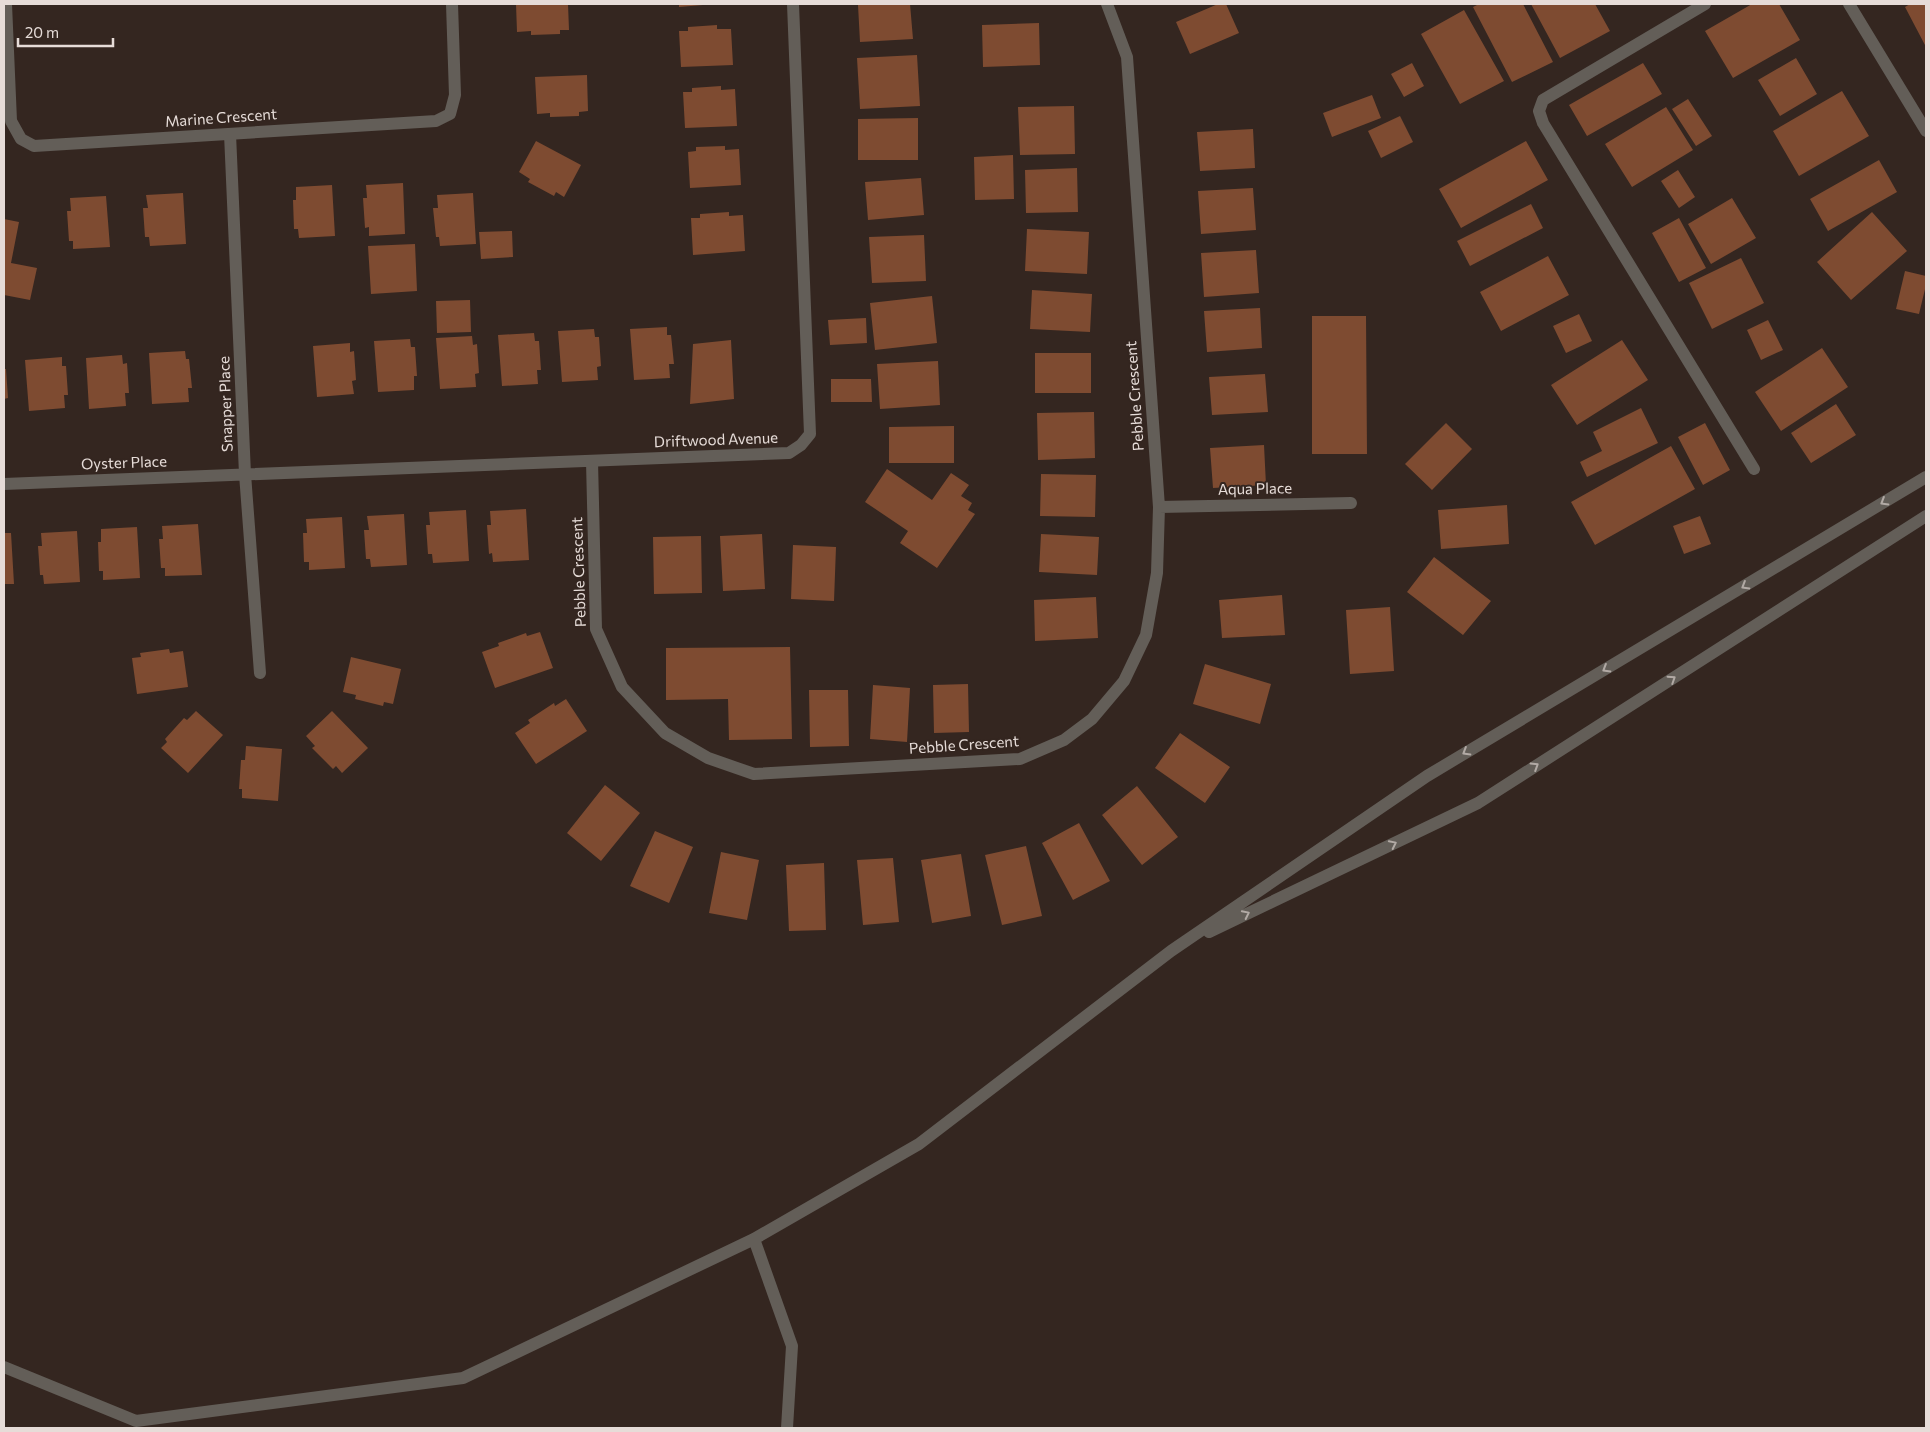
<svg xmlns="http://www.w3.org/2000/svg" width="1930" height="1432" font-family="Commissioner,sans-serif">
	<rect width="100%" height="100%" fill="#342620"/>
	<!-- building -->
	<path fill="#7e4b31" d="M 516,4 L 568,4 L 569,30 L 560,30 L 560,34 L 531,35 L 531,31 L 517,32 Z
		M 679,4 L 703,4 L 703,5 L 679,7 Z
		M 910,4 L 913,39 L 860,42 L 858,5 Z
		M 1218,4 L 1226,4 L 1239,33 L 1190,54 L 1176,22 Z
		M 1479,4 L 1523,4 L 1553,62 L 1512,82 L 1473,7 Z
		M 1531,4 L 1595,4 L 1610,31 L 1560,58 Z
		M 1752,4 L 1779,4 L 1800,40 L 1733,78 L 1705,31 Z
		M 1910,4 L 1926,4 L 1926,47 L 1905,7 Z
		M 1464,10 L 1504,81 L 1460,104 L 1421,34 Z
		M 1039,23 L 1040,65 L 983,67 L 982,25 Z
		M 717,25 L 717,29 L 731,29 L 733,65 L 681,67 L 679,31 L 688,31 L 688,27 Z
		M 917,55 L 920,106 L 860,109 L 857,58 Z
		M 1796,58 L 1817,94 L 1780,116 L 1758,80 Z
		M 1412,63 L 1424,86 L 1404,97 L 1391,74 Z
		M 1643,63 L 1662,94 L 1587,136 L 1569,105 Z
		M 587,75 L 588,111 L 579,112 L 579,116 L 550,117 L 550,113 L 537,114 L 535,77 Z
		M 721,86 L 721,90 L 735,89 L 737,126 L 685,128 L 683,92 L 692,92 L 692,88 Z
		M 1842,91 L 1869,136 L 1799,176 L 1773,131 Z
		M 1372,95 L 1381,118 L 1332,137 L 1323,113 Z
		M 1688,99 L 1712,136 L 1696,146 L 1672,109 Z
		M 1074,106 L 1075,154 L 1020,155 L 1018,107 Z
		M 1666,107 L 1693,150 L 1632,187 L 1605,144 Z
		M 1400,116 L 1413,142 L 1381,158 L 1368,131 Z
		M 918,118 L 918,160 L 858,160 L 858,119 Z
		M 1253,129 L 1255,168 L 1200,171 L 1197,132 Z
		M 536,141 L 581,165 L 564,197 L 556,192 L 554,196 L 528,182 L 530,179 L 519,172 Z
		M 1526,141 L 1548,180 L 1461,228 L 1439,189 Z
		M 725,146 L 725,150 L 739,149 L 741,185 L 690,188 L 688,152 L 696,151 L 696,147 Z
		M 1013,155 L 1014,199 L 975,200 L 974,157 Z
		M 1879,160 L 1897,192 L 1828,231 L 1810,199 Z
		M 1077,168 L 1078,212 L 1026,213 L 1025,170 Z
		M 1678,170 L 1695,197 L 1679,208 L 1661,181 Z
		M 921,178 L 924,215 L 868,220 L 865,182 Z
		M 403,183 L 405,234 L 369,236 L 369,227 L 365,228 L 363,198 L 367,198 L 366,185 Z
		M 332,185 L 335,236 L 299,238 L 298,229 L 294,229 L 293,200 L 296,200 L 296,187 Z
		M 1253,188 L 1256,230 L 1201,234 L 1198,191 Z
		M 183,193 L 186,244 L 150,246 L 149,237 L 145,237 L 143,208 L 148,208 L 146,195 Z
		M 473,193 L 476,244 L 440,246 L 439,237 L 436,237 L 433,208 L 438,208 L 437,195 Z
		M 106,196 L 110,247 L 73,249 L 73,241 L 69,241 L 67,211 L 71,211 L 70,198 Z
		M 1732,198 L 1756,238 L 1711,264 L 1688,224 Z
		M 1531,204 L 1543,228 L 1470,266 L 1457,241 Z
		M 729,212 L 729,216 L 743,215 L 745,251 L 693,255 L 691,218 L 700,218 L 700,214 Z
		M 1872,212 L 1907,251 L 1851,300 L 1817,262 Z
		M 1679,218 L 1706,268 L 1679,282 L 1652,233 Z
		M 4,219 L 19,222 L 11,263 L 37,268 L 30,300 L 4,295 Z
		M 1027,229 L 1089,232 L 1087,274 L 1025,271 Z
		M 512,231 L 513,257 L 481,259 L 479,232 Z
		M 924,235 L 926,281 L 872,283 L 869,237 Z
		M 415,244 L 417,291 L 371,294 L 368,246 Z
		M 1256,250 L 1259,293 L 1204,297 L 1201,253 Z
		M 1548,256 L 1569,295 L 1501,331 L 1480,292 Z
		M 1741,258 L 1764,303 L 1712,329 L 1689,283 Z
		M 1905,271 L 1926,276 L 1926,285 L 1919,314 L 1896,309 Z
		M 1032,290 L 1092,294 L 1090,332 L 1030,329 Z
		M 932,296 L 937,343 L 875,350 L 870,303 Z
		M 470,300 L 471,332 L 437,333 L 436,301 Z
		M 1260,308 L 1262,348 L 1207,352 L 1204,311 Z
		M 1579,314 L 1592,341 L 1566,353 L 1553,326 Z
		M 1312,316 L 1366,316 L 1367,454 L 1312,454 Z
		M 866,318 L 867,343 L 830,345 L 828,320 Z
		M 1768,320 L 1783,350 L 1761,360 L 1747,330 Z
		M 667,327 L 667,335 L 671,335 L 674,364 L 669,364 L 670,378 L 634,380 L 630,329 Z
		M 594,329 L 595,337 L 599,337 L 601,366 L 597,367 L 598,380 L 562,382 L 558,331 Z
		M 534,333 L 535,341 L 539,341 L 541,370 L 537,370 L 538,384 L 502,386 L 498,335 Z
		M 472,336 L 473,345 L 477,344 L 479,373 L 475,374 L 476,387 L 440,389 L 436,338 Z
		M 410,339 L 411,347 L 415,347 L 417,376 L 414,376 L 414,390 L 378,392 L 374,341 Z
		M 731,340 L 734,399 L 690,404 L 693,344 Z
		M 1622,340 L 1648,380 L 1577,425 L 1551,385 Z
		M 350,343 L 350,352 L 354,351 L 356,380 L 352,381 L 354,394 L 317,397 L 313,346 Z
		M 1822,348 L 1848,387 L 1781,431 L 1755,392 Z
		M 185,351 L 186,359 L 189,359 L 192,388 L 188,388 L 189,402 L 152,404 L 149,353 Z
		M 1035,353 L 1091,353 L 1091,393 L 1035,393 Z
		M 122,355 L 123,364 L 127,363 L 129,393 L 125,393 L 126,406 L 89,409 L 86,358 Z
		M 62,357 L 62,366 L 66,366 L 68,395 L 64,395 L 65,408 L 29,411 L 25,360 Z
		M 938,361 L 940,405 L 880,409 L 877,364 Z
		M 4,369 L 6,369 L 8,398 L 4,399 Z
		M 1265,374 L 1268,412 L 1212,415 L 1209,377 Z
		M 831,379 L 871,379 L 872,402 L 831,402 Z
		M 1836,404 L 1856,435 L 1811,463 L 1791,433 Z
		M 1641,408 L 1658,443 L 1587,477 L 1580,462 L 1602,451 L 1593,432 Z
		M 1094,412 L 1095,458 L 1038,460 L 1037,413 Z
		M 1446,423 L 1472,449 L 1432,490 L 1405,464 Z
		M 1705,423 L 1730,470 L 1703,485 L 1678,437 Z
		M 954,426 L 954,463 L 889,463 L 889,427 Z
		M 1264,445 L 1266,485 L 1213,488 L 1210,448 Z
		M 1671,446 L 1695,489 L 1595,545 L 1571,502 Z
		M 887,469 L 932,500 L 951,473 L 969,485 L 961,496 L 972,503 L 968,510 L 975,514 L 937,568 L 900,543 L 908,531 L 865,502 Z
		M 1041,474 L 1096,475 L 1095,517 L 1040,516 Z
		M 1507,505 L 1509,544 L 1441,549 L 1438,510 Z
		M 526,509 L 529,560 L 493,562 L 492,553 L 489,554 L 487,525 L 491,525 L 490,511 Z
		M 466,510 L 469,561 L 433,563 L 432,554 L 428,554 L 426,525 L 430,525 L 429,512 Z
		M 404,514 L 407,565 L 371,567 L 370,559 L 366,559 L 364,530 L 369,530 L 367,516 Z
		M 1700,516 L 1711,544 L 1684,554 L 1673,526 Z
		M 342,517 L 345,568 L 309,570 L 309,562 L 304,562 L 303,533 L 307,533 L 306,519 Z
		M 198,524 L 202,575 L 165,576 L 165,568 L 161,568 L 159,539 L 163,539 L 162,526 Z
		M 137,527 L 140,578 L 103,580 L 103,571 L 99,571 L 98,542 L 101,542 L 101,529 Z
		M 77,531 L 80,582 L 44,584 L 43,575 L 40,575 L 38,546 L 42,546 L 41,533 Z
		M 4,533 L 11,533 L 14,584 L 4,584 Z
		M 762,534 L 765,589 L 723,591 L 720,536 Z
		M 1041,534 L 1099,537 L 1097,575 L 1039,572 Z
		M 701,536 L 702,593 L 654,594 L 653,537 Z
		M 793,545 L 836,547 L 834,601 L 791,599 Z
		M 1434,557 L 1491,601 L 1463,635 L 1407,592 Z
		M 1282,595 L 1285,635 L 1222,638 L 1219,600 Z
		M 1096,597 L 1098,638 L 1035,641 L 1034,600 Z
		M 1390,607 L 1394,671 L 1350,674 L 1346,610 Z
		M 540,632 L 553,668 L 495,688 L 482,652 L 499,646 L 498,643 L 526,633 L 527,636 Z
		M 790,647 L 792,739 L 729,740 L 728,699 L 666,700 L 666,648 Z
		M 169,649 L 170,653 L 183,651 L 188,687 L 137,694 L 132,658 L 141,657 L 140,653 Z
		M 351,657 L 401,669 L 393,704 L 384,702 L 383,706 L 355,699 L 356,695 L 343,692 Z
		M 1205,664 L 1271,684 L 1260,724 L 1193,704 Z
		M 968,684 L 969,732 L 934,733 L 933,685 Z
		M 873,685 L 910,688 L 907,742 L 870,739 Z
		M 809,690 L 848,690 L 849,746 L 810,747 Z
		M 566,699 L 587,731 L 536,764 L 515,733 L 530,723 L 528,720 L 554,703 L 555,706 Z
		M 196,711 L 223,735 L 188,773 L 161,748 L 167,742 L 165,739 L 184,718 L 187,720 Z
		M 332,711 L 368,748 L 342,773 L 336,766 L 333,769 L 312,748 L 315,746 L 306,736 Z
		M 1180,733 L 1230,767 L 1205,803 L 1155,768 Z
		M 246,746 L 282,749 L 278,801 L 242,798 L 242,789 L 239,789 L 241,760 L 245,760 Z
		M 605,785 L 640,813 L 601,861 L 567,833 Z
		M 1137,786 L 1178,837 L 1142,865 L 1102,815 Z
		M 1079,823 L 1110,881 L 1073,900 L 1042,843 Z
		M 655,831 L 693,847 L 669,903 L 630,886 Z
		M 1026,846 L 1042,916 L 1002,925 L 985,855 Z
		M 721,852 L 759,860 L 747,920 L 709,913 Z
		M 961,854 L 971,916 L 932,923 L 921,860 Z
		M 893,858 L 899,922 L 863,925 L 857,860 Z
		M 824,863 L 826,930 L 789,931 L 786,865 Z"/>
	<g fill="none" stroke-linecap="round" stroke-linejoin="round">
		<!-- minor -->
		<path stroke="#635e58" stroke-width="12" d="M 6,4 L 11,121 L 21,139 L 34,146 L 436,121 L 450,114 L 455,95 L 452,4
			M 1705,4 L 1543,100 L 1539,111 L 1543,123 L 1754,469
			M 1849,4 L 1926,131
			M 230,134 L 245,474 L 260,673
			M 592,461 L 596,629 L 622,687 L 665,733 L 708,758 L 754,774 L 1020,759 L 1064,740 L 1092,719 L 1124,681 L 1146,635 L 1157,573 L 1159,507 L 1127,57 L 1107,4
			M 4,484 L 789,453 L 801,445 L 810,434 L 793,4
			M 1159,507 L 1351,503
			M 1209,932 L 1478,803 L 1926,516
			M 754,1239 L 792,1346 L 787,1428
			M 4,1367 L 136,1421 L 463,1378 L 754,1239 L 919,1144 L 1171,951 L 1427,776 L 1926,477"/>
	</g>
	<!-- one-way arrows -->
	<defs><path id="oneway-chevron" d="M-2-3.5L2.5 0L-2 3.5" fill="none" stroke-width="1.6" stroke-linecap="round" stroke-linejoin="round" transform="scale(1.25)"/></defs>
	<g stroke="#b2aaa5">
		<use href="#oneway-chevron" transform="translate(1884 502) rotate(149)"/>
		<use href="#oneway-chevron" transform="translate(1745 586) rotate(149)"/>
		<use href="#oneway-chevron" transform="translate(1606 669) rotate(149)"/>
		<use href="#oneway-chevron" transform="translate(1672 679) rotate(-33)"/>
		<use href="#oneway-chevron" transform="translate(1466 752) rotate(149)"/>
		<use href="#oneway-chevron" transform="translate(1535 766) rotate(-32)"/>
		<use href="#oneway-chevron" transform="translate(1393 844) rotate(-26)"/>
		<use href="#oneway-chevron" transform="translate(1246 914) rotate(-26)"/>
	</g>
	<g text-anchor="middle" stroke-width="4" stroke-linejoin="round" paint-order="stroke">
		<!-- street labels -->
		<g font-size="15" fill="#e6dcd8" stroke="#342620">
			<text transform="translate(221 118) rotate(-4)" y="5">Marine Crescent</text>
			<text transform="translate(1135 396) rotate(-94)" y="5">Pebble Crescent</text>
			<text transform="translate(226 404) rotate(-92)" y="5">Snapper Place</text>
			<text transform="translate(716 440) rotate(-2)" y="5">Driftwood Avenue</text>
			<text transform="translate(124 463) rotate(-2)" y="5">Oyster Place</text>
			<text transform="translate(1255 489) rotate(-1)" y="5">Aqua Place</text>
			<text transform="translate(579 572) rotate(-92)" y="5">Pebble Crescent</text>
			<text transform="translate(964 745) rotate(-4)" y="5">Pebble Crescent</text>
		</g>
	</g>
	<!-- border -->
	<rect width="1930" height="1432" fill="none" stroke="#e6dcd8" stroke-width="10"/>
	<!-- scale -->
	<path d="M18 38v8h95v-8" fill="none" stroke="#e6dcd8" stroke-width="2.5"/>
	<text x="25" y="38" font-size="15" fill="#e6dcd8" stroke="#342620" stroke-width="4" paint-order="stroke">20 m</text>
</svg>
